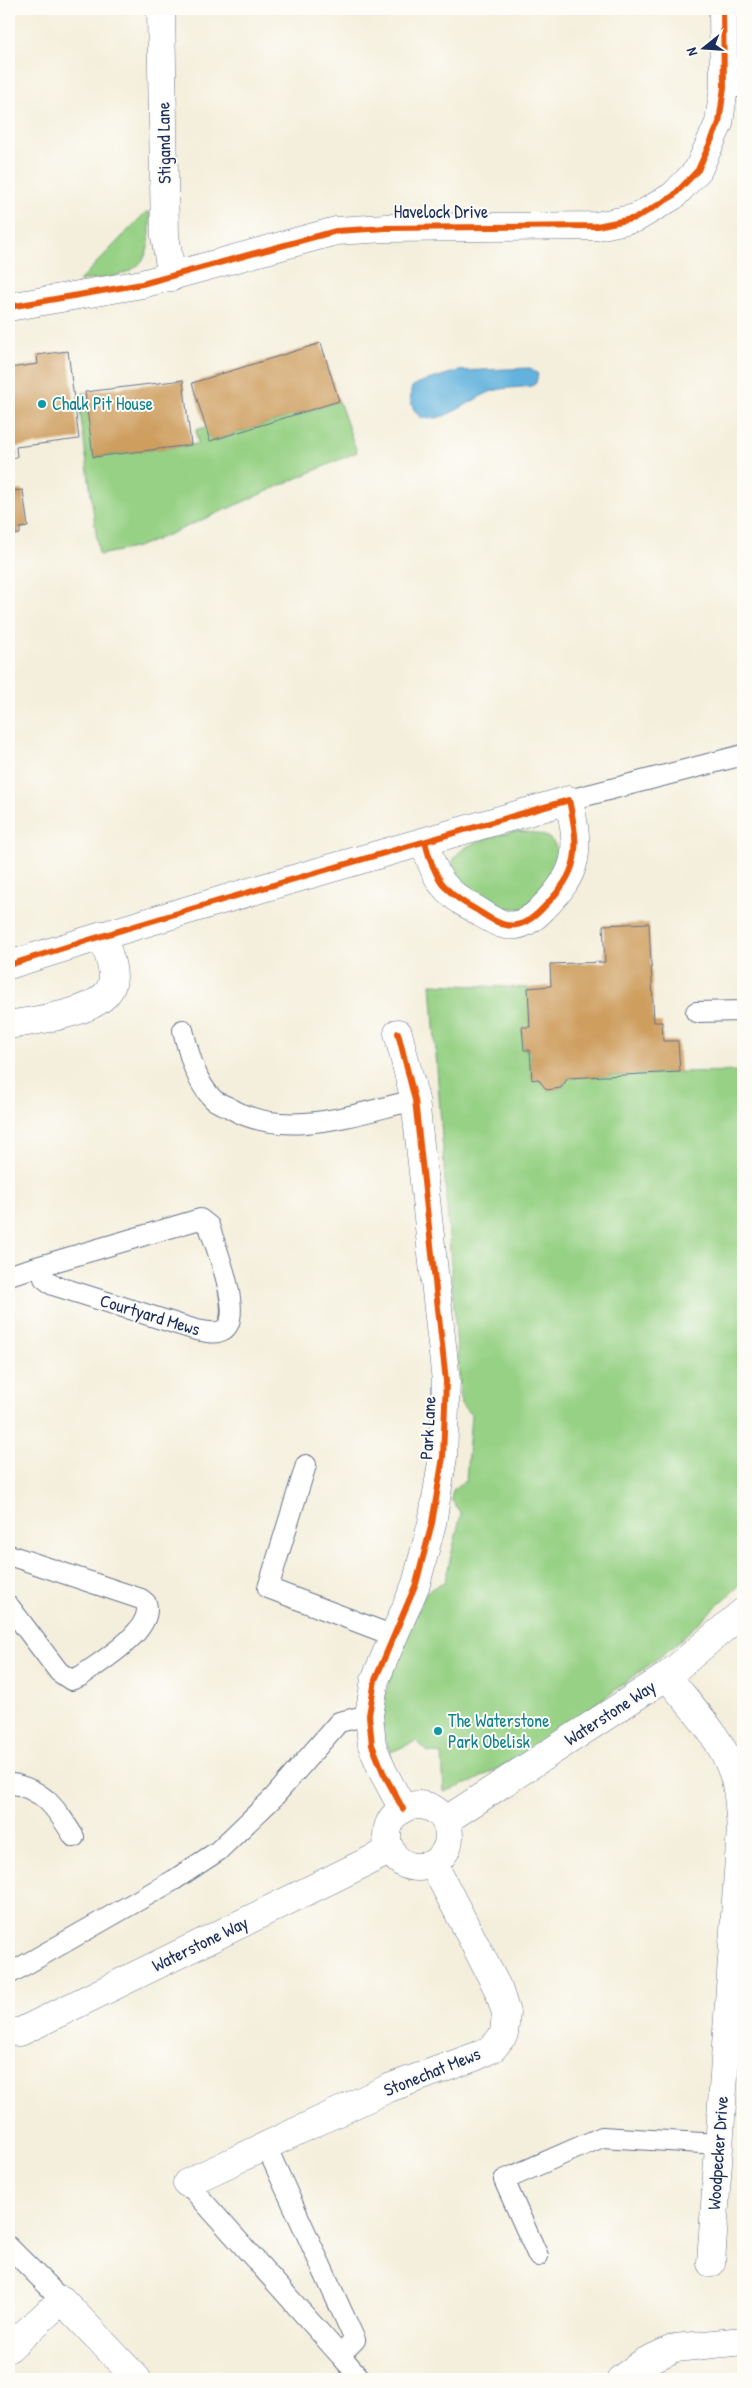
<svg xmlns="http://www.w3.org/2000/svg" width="752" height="2388" font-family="'Patrick Hand',sans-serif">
	<rect width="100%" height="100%" fill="#fdfcf7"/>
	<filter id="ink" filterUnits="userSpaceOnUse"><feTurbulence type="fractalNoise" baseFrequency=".02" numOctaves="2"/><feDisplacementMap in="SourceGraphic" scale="10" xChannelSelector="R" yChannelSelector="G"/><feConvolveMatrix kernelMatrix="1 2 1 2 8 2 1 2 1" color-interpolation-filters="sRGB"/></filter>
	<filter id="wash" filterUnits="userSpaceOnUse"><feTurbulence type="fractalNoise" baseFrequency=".0096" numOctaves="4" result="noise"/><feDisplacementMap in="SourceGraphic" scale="20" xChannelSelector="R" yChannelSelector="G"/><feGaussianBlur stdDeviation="1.12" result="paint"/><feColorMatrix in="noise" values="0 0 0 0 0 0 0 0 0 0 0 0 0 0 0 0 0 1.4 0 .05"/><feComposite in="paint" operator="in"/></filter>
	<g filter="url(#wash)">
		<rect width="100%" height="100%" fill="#f4efdc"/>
		<!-- green -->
		<path fill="#97d185" stroke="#598072" d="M 150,212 C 150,224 151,239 147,251 C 139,278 102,278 79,281 L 145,213 Z
			M 85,392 L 94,457 L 198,444 L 196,430 L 206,427 L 211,441 L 339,401 L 357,452 L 156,540 L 134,548 L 99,555 L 78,396 Z
			M 518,831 C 540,834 555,833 559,857 C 560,863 561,871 558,876 C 550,888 534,898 523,908 C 505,910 488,904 473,893 C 419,855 484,836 518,831 Z
			M 431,984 L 528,988 L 530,1027 L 522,1028 L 524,1050 L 530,1050 L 532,1079 L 538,1079 L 547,1090 L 561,1088 L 568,1078 L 680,1072 L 743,1071 L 743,1582 L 669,1650 L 583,1714 L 506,1764 L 472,1782 L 444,1792 L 442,1754 L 428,1752 L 416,1741 L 391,1752 L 383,1738 L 382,1706 L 389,1682 L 426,1592 L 445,1581 L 461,1514 L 451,1499 L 453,1490 L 466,1480 L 471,1415 L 461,1404 Z"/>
		<!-- water -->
		<path fill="#62b2dd" stroke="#3e709e" d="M 530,368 L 538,374 L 536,383 L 532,386 C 519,388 506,387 493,391 C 473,397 442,426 420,417 C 412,410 408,398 412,387 L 418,383 L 458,371 Z"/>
		<g id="blocks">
			<!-- building -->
			<path fill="#ce9e5e" d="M 321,343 L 339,401 L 210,441 L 192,383 Z
				M 68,351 L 79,439 L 16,447 L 17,457 L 9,458 L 9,368 L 38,364 L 37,355 Z
				M 183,380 L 191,445 L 93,457 L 85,392 Z
				M 9,475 L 12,491 L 23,490 L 28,527 L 20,528 L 20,534 L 9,535 Z
				M 649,923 L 654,1022 L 662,1022 L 663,1041 L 678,1041 L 680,1072 L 568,1078 L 561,1088 L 547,1090 L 538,1079 L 532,1080 L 530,1050 L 524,1050 L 522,1027 L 530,1027 L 528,988 L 551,986 L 550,964 L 605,962 L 603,925 Z"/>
		</g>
	</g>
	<g filter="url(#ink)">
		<use href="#blocks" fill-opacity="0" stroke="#67728a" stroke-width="1"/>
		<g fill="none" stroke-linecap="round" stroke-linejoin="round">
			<!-- lane casing -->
			<g stroke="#67728a" stroke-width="22">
				<path id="lane" d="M 724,87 L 743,87
					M 569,800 L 743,755
					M 696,1012 L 743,1011
					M 183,1030 C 189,1053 195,1081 213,1099 C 217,1103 225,1105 230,1108 C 285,1141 357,1113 415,1100
					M 9,1275 L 200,1219 L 209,1226 C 215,1245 245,1318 223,1330 C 215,1335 205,1331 196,1330 L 53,1285 L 44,1278 L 41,1266
					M 306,1465 L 268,1588 L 394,1636
					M 9,1555 L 141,1599 L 146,1603 C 155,1630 100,1662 81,1676 L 71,1680 L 59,1672 L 9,1606
					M 9,1783 C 44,1789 56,1808 74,1837
					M 9,1974 L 174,1880 L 218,1851 L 273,1798 L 339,1722 L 369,1715
					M 266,2146 L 355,2340 L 340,2355 L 361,2379
					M 187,2183 L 340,2355
					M 9,2247 L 62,2300
					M 538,2256 L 504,2180 L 602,2137 L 718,2144"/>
			</g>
			<!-- street casing -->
			<g stroke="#67728a" stroke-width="29">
				<path id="street" d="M 161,9 L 165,236 L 172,277
					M 9,307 L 142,284 L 336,231 L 386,228 L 597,226 L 636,218 L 673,196 L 698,170 L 719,123 L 724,87 L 723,9
					M 9,965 C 194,906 382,854 569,800 C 580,851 580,871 543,908 C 534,918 520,928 506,925 C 495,923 485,915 475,909 C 443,892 434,877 425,842
					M 9,1025 C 35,1020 103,1014 112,984 C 116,969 106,949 102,935
					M 398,1033 L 415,1100 L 446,1381 L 443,1457 L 432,1523 L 416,1584 L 375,1680 L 369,1715 L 372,1745 L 383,1772 L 403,1809
					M 667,1676 C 688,1704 719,1734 731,1768 C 739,1787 739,1808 741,1829 L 711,2263
					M387 1836a31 31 0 1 1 62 0a31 31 0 1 1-62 0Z
					M 445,1821 L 667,1676 L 743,1612
					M 9,2031 L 20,2032 L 391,1850
					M 187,2183 L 389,2088 L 477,2056 L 493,2048 L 504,2034 L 506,2013 L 499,1991 L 433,1863
					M 9,2348 L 62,2300 L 137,2379
					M 621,2379 L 644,2362 L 675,2348 L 743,2341"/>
			</g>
			<!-- lane -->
			<use href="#lane" stroke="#fff" stroke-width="20"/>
			<!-- street -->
			<use href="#street" stroke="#fff" stroke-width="28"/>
			<!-- cycleway casing -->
			<g stroke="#fdfcf7" stroke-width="9">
				<path id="cycleway" d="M 9,307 L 142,284 L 336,231 L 386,228 L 597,226 L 636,218 L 673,196 L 698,170 L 719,123 L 724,87 L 723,9
					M 9,965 C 194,906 382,854 569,800 C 580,851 580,871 543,908 C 534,918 520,928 506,925 C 495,923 485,915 475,909 C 443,892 434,877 425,842
					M 398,1033 L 415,1100 L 446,1381 L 443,1457 L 432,1523 L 416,1584 L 375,1680 L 369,1715 L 372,1745 L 383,1772 L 403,1809"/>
			</g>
			<!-- cycleway -->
			<use href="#cycleway" stroke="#e8590c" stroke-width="6"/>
		</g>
	</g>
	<!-- markers -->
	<g fill="#0f9aa8" stroke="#fdfcf7" stroke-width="2">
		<circle cx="42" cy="404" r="5"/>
		<circle cx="438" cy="1731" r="5"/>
	</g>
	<g text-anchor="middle" stroke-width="4" stroke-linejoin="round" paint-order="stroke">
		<!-- street labels -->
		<g font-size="18" fill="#1b2f5e" stroke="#fdfcf7">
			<text transform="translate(164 143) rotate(-91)" y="6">Stigand Lane</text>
			<text x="441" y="218">Havelock Drive</text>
			<text transform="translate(150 1315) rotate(17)" y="6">Courtyard Mews</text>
			<text transform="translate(428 1428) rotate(-87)" y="6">Park Lane</text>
			<text transform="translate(610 1713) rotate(-33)" y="6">Waterstone Way</text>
			<text transform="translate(200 1944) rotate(-26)" y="6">Waterstone Way</text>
			<text transform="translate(432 2072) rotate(-22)" y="6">Stonechat Mews</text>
			<text transform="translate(718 2153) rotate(-86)" y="6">Woodpecker Drive</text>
		</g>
		<!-- culture labels -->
		<g font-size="18" fill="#0d838f" stroke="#fdfcf7" text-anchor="start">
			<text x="52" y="410">Chalk Pit House</text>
			<text x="448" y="1727">The Waterstone<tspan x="448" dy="21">Park Obelisk</tspan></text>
		</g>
	</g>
	<!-- margin -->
	<rect width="752" height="2388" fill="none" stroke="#fdfcf7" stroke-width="30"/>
	<!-- north arrow -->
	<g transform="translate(704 48) rotate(253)" stroke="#fdfcf7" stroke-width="4" paint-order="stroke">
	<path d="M0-4L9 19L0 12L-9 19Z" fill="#1b2f5e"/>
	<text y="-8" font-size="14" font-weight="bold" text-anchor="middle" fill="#1b2f5e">N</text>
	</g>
</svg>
